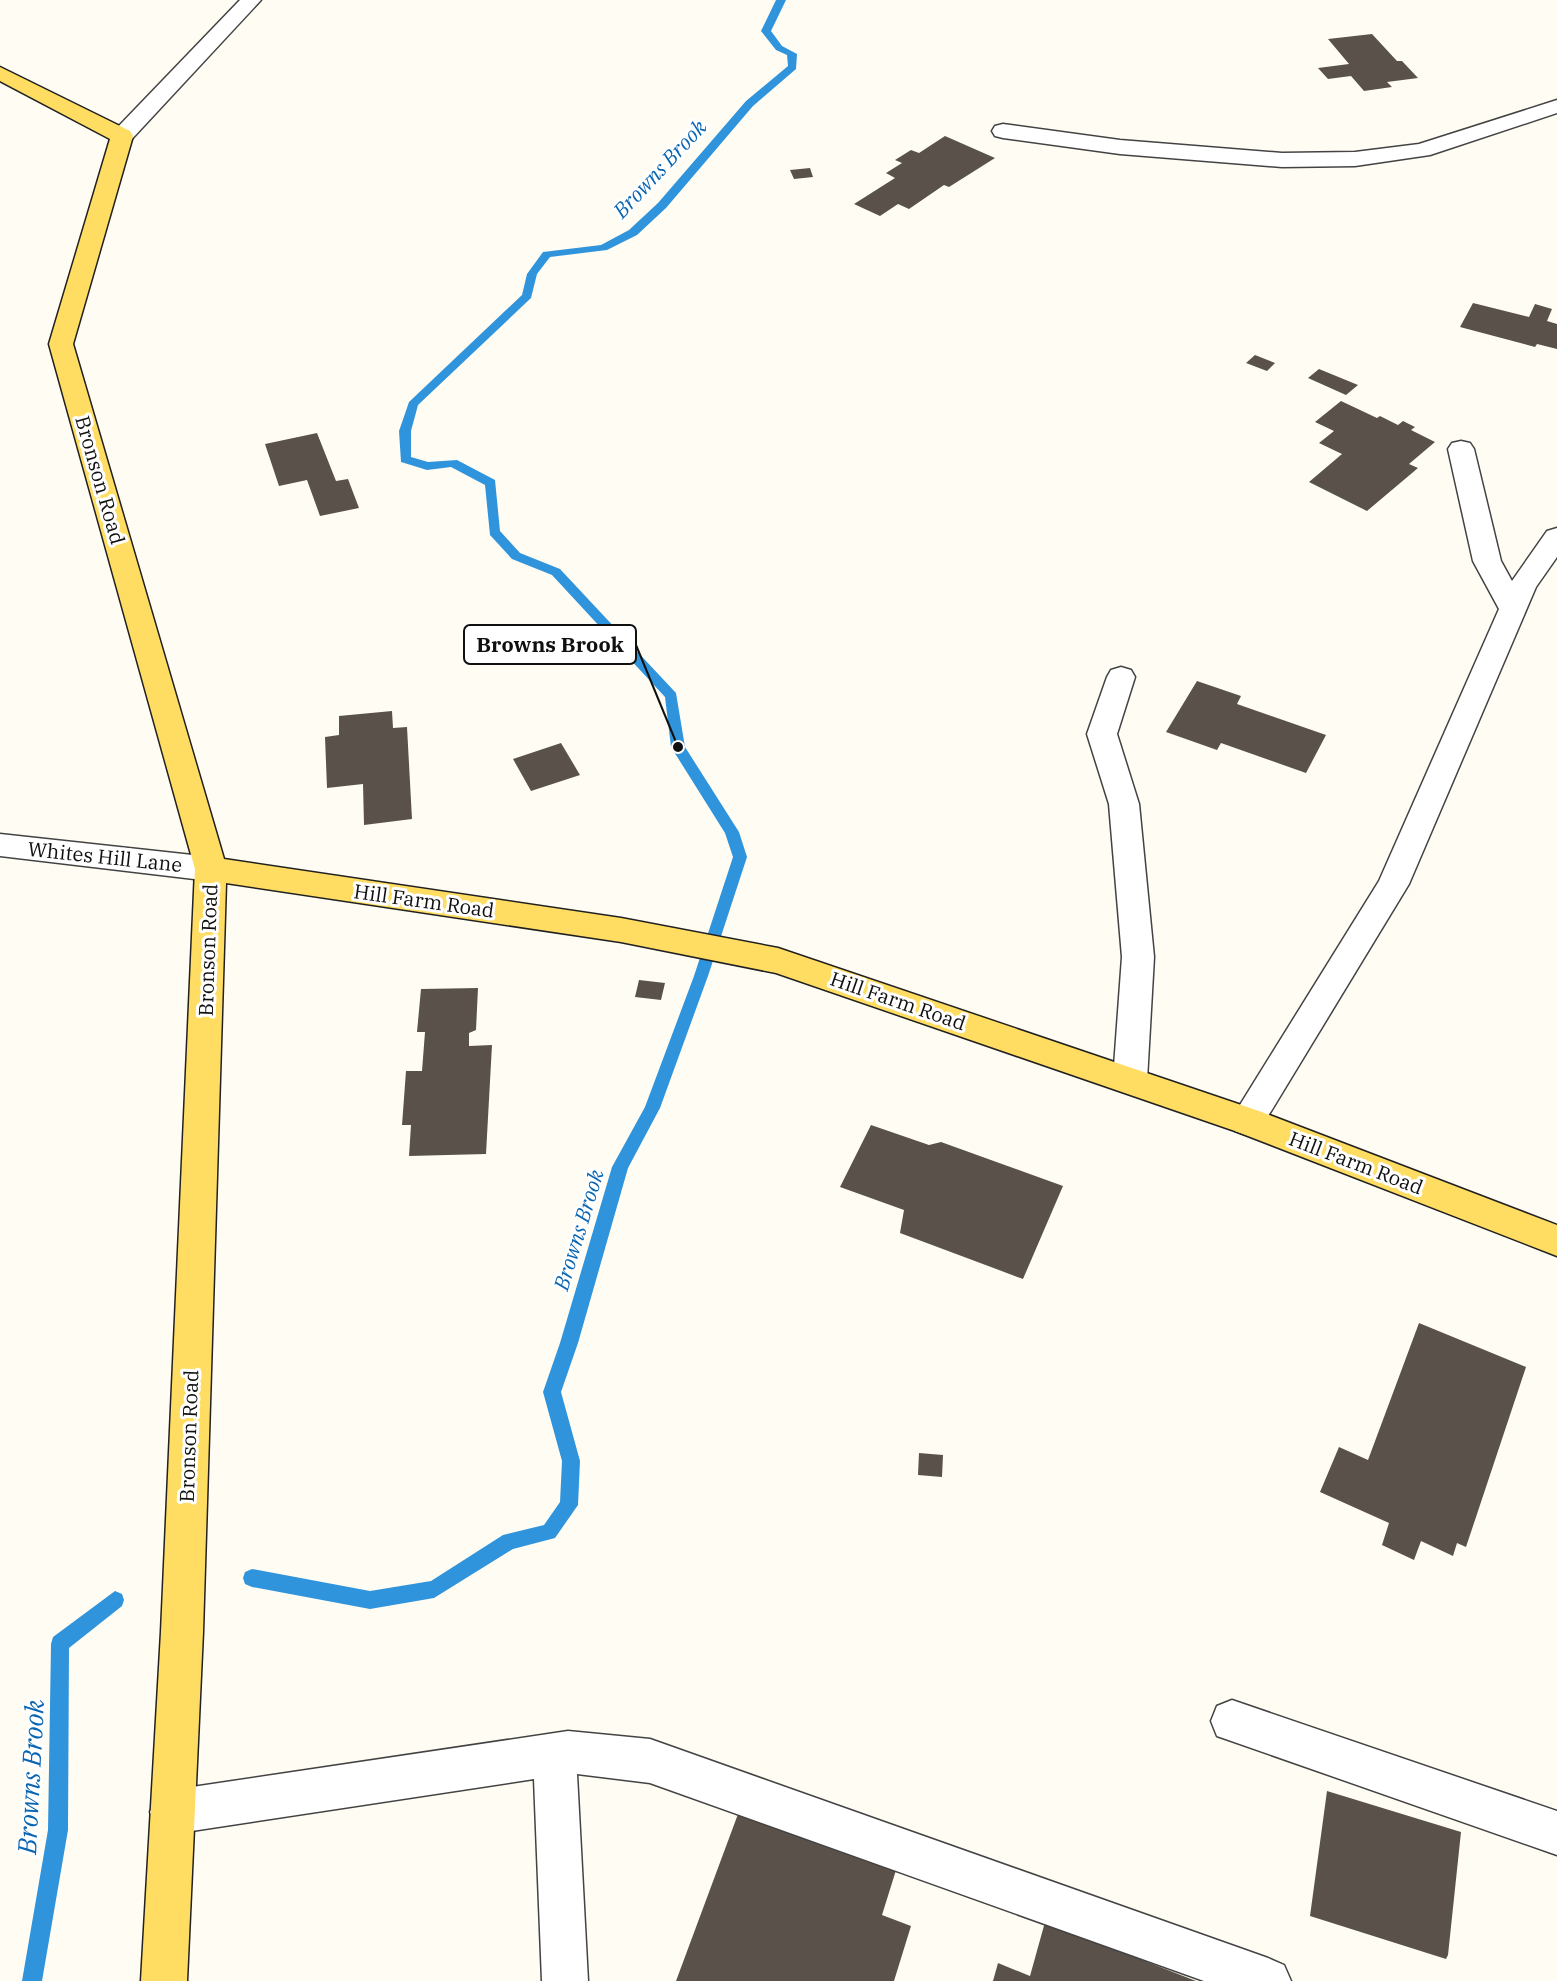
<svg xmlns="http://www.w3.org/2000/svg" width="1557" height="1981" font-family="'IBM Plex Serif',serif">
	<rect width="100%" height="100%" fill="#fffdf3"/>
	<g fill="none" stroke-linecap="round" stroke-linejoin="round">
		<!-- stream -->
		<path fill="#3094dd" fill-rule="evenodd" d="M 776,0 L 786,0 L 771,31 L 782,46 L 797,54 L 796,69 L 753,106 L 666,208 L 637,235 L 607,250 L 550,257 L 537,274 L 531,298 L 418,405 L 411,431 L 411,457 L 428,462 L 457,460 L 495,480 L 500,531 L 520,553 L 560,569 L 676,693 L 685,747 L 739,832 L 747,857 L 708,976 L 660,1108 L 628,1168 L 578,1343 L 561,1392 L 580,1461 L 578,1505 L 555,1538 L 513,1549 L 434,1598 L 370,1609 L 252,1587 L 245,1584 L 243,1578 L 245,1572 L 252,1569 L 370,1591 L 431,1581 L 503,1535 L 544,1525 L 560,1502 L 562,1461 L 543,1392 L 560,1343 L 612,1167 L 645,1107 L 694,976 L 733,857 L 725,833 L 671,747 L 665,697 L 552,575 L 512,559 L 490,535 L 485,485 L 451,467 L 427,470 L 401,462 L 399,431 L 409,402 L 522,295 L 527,274 L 543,252 L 601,245 L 629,230 L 658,203 L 746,101 L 788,66 L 787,55 L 776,50 L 761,31 Z
			M 115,1591 L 122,1594 L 124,1600 L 122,1606 L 69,1648 L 68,1830 L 42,1981 L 22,1981 L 48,1830 L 51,1644 L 53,1637 Z"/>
	</g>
	<!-- building -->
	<path fill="#5a514b" d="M 1372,34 L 1397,61 L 1402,61 L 1418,78 L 1387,82 L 1392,87 L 1364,91 L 1351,76 L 1328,79 L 1318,68 L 1349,64 L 1328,39 Z
		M 945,136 L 995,158 L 949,187 L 944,185 L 909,209 L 898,204 L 880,216 L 854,204 L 895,178 L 886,173 L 902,163 L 895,160 L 911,150 L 919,153 Z
		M 810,168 L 813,177 L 794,179 L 790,170 Z
		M 1473,303 L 1529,317 L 1535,304 L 1552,309 L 1547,321 L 1557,324 L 1557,349 L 1537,344 L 1535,347 L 1460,327 Z
		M 1255,355 L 1275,363 L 1267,371 L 1246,363 Z
		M 1319,369 L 1358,385 L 1346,395 L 1308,378 Z
		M 1341,401 L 1377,418 L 1380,416 L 1398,425 L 1403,421 L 1415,427 L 1411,430 L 1435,442 L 1409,464 L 1418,468 L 1367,511 L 1309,482 L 1342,454 L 1319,443 L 1334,431 L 1315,422 Z
		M 317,433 L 336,481 L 348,479 L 359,508 L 320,516 L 307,480 L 279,486 L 265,444 Z
		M 1197,681 L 1241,696 L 1237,704 L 1326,735 L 1306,773 L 1221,743 L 1217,750 L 1166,732 Z
		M 392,711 L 393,728 L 407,727 L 412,819 L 364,825 L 363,784 L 327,788 L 325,737 L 339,735 L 339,716 Z
		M 561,743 L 580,775 L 531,791 L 513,759 Z
		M 639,980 L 665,983 L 661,1000 L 635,997 Z
		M 478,988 L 476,1030 L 469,1033 L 469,1046 L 492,1045 L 486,1154 L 409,1156 L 411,1125 L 402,1125 L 406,1071 L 422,1071 L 425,1032 L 417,1032 L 421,989 Z
		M 871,1125 L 929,1145 L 941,1142 L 1063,1186 L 1023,1279 L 900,1233 L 904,1210 L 840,1187 Z
		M 1419,1323 L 1526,1367 L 1466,1547 L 1457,1543 L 1453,1556 L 1421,1541 L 1414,1560 L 1382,1545 L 1389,1523 L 1320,1492 L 1339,1447 L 1368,1460 Z
		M 919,1453 L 943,1455 L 942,1477 L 918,1475 Z
		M 1327,1791 L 1461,1832 L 1448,1955 L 1446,1959 L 1310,1916 Z
		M 741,1806 L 897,1867 L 882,1915 L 911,1926 L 894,1981 L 676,1981 Z
		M 1045,1922 L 1196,1981 L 993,1981 L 998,1963 L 1030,1976 Z"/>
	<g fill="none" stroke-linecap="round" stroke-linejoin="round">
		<!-- minor casing -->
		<g stroke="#434343" stroke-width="3">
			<path id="minor" d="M 240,0 L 261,0 L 130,141 L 114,141 L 111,136 L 114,131 Z
				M 1557,100 L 1557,113 L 1430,155 L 1355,166 L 1282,167 L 1120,154 L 1003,138 L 995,136 L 992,131 L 995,126 L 1003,124 L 1120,140 L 1282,153 L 1355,152 L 1419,144 Z
				M 1461,441 L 1470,443 L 1474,449 L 1501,561 L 1512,581 L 1547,531 L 1557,528 L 1557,557 L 1536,587 L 1409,884 L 1259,1131 L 1247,1135 L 1235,1131 L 1230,1121 L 1379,881 L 1499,609 L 1473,561 L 1448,449 L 1452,443 Z
				M 1121,667 L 1131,670 L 1135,677 L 1117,734 L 1139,804 L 1154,957 L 1147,1080 L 1142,1090 L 1130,1094 L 1118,1090 L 1113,1080 L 1122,957 L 1109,804 L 1087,734 L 1107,677 L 1111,670 Z
				M 0,834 L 211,857 L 222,861 L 227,869 L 222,877 L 211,881 L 0,856 Z
				M 1232,1700 L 1557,1811 L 1557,1855 L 1217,1736 L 1211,1721 L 1217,1706 Z
				M 568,1731 L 650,1739 L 1268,1958 L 1284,1965 L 1291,1981 L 1204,1981 L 650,1783 L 577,1774 L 588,1981 L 542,1981 L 534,1779 L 172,1834 L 157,1827 L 150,1812 L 157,1797 L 172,1790 Z"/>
		</g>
		<!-- major casing -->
		<g stroke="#212121" stroke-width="3">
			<path id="major" d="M 0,67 L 130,131 L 133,136 L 73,344 L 224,859 L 621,918 L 778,948 L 1259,1111 L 1557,1225 L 1557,1256 L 1235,1131 L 776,973 L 621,942 L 226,883 L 203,1632 L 187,1981 L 141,1981 L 161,1632 L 195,869 L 49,344 L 110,139 L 0,81 Z"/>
		</g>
		<!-- minor -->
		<use href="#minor" fill="#fff" fill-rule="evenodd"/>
		<!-- major -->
		<use href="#major" fill="#ffdd63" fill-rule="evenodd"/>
	</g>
	<g text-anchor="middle" stroke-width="6" stroke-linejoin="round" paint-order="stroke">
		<!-- street labels -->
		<g font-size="20" fill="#101010" stroke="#fff">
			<text transform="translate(100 480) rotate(74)" y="7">Bronson Road</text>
			<text transform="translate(105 857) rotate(6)" y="7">Whites Hill Lane</text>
			<text transform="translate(424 901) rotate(8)" y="7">Hill Farm Road</text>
			<text transform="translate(208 950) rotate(-88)" y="7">Bronson Road</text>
			<text transform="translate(898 1001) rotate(19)" y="7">Hill Farm Road</text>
			<text transform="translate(1356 1163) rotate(21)" y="7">Hill Farm Road</text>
			<text transform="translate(189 1436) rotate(-88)" y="7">Bronson Road</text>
		</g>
		<!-- water labels -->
		<g font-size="21" font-style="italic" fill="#0965b2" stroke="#fff">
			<text transform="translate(660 169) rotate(-47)" y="7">Browns Brook</text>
			<text transform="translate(579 1230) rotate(-73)" y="7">Browns Brook</text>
		</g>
		<!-- near-water labels -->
		<g font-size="26" font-style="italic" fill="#0965b2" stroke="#fff">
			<text transform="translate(31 1777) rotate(-87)" y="9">Browns Brook</text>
		</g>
	</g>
	<!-- callouts -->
	<path fill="none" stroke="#101010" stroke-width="2" d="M678 747L636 645"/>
	<circle fill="#101010" stroke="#fff" stroke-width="2" cx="678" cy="747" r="6"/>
	<rect fill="#fff" stroke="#101010" stroke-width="2" x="464" y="625" width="172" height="39" rx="6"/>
	<g font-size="21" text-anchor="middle" font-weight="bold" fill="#101010">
		<text x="550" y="652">Browns Brook</text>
	</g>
</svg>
